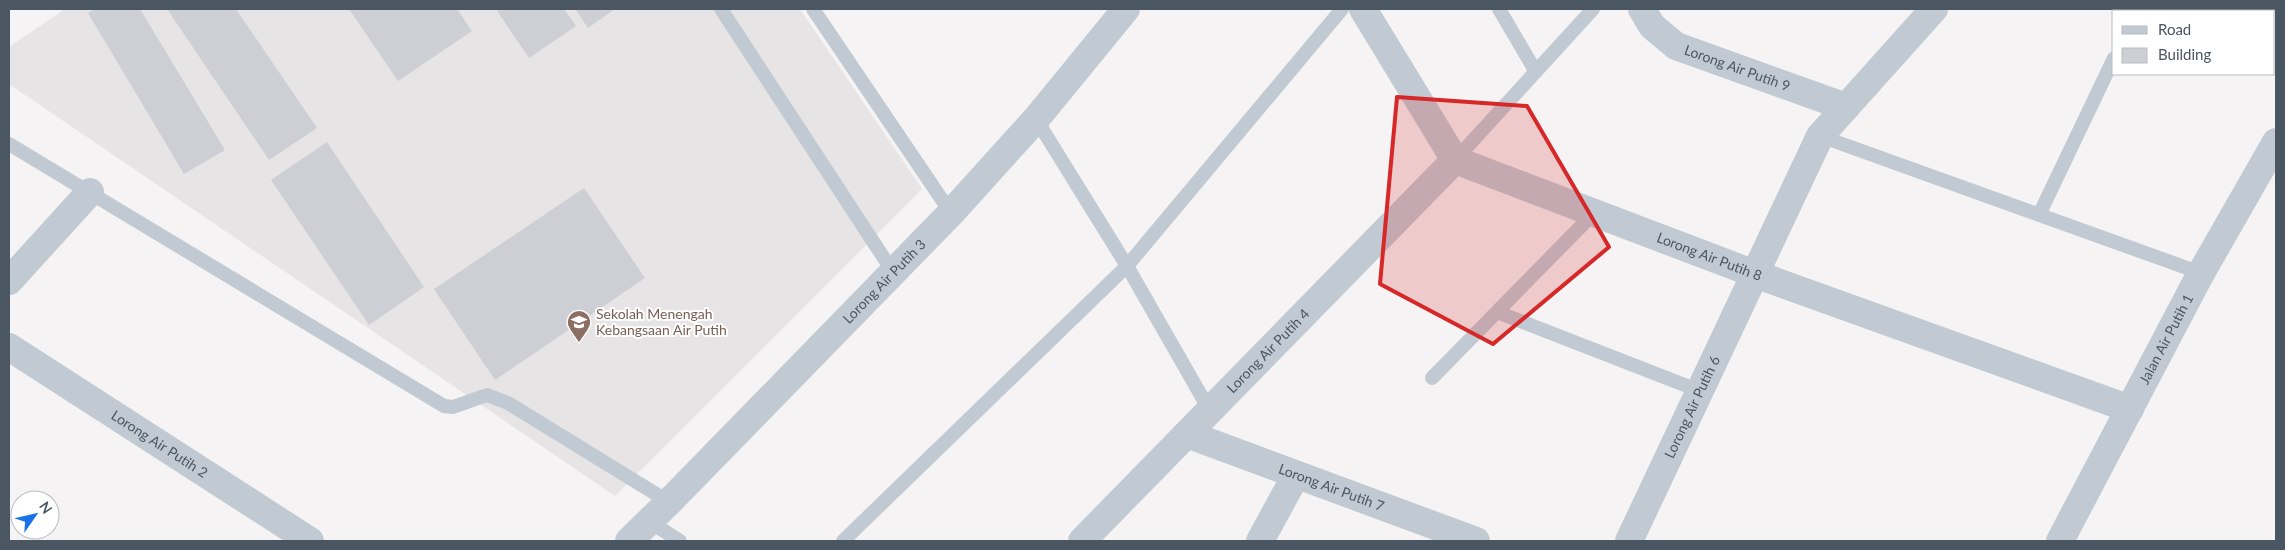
<svg xmlns="http://www.w3.org/2000/svg" width="2285" height="550" font-family="Lato,sans-serif">
	<rect width="100%" height="100%" fill="#f5f3f3"/>
	<!-- education -->
	<path fill="#e6e4e5" d="M 65,9 L 800,9 L 922,189 L 615,496 L 9,84 L 9,47 Z"/>
	<!-- building -->
	<path fill="#cdcfd5" d="M 96,9 L 140,9 L 225,150 L 184,174 L 88,13 Z
		M 167,9 L 236,9 L 317,128 L 269,160 Z
		M 349,9 L 457,9 L 472,31 L 398,81 Z
		M 501,9 L 564,9 L 576,26 L 529,58 L 497,11 Z
		M 575,9 L 615,9 L 588,28 Z
		M 327,142 L 424,287 L 369,325 L 271,180 Z
		M 584,188 L 645,278 L 495,380 L 434,289 Z"/>
	<g fill="none" stroke-linecap="round" stroke-linejoin="round">
		<!-- lane -->
		<path stroke="#c1cad2" stroke-width="14" d="M 721,9 L 893,272
			M 813,9 L 951,213
			M 1499,9 L 1536,72
			M 2136,11 L 2137,9
			M 1036,119 L 1127,266 L 1210,411
			M 1820,136 L 2201,273
			M 9,144 L 444,406 L 453,407 L 487,395 L 508,403 L 669,502
			M 1455,160 L 1593,9
			M 2039,215 L 2114,58
			M 1497,312 L 1700,391
			M 1432,378 L 1594,213
			M 650,522 L 680,541
			M 843,541 L 1127,266 L 1342,9"/>
		<!-- street -->
		<g stroke="#c1cad2" stroke-width="28">
			<path id="s1" d="M 1363,9 L 1455,160 L 1755,274 L 2130,409"/>
			<path id="s2" d="M 1642,9 L 1652,26 L 1676,46 L 1846,107"/>
			<path d="M 9,281 L 90,192"/>
			<path id="s3" d="M 9,347 L 310,541"/>
			<path id="s4" d="M 1187,434 L 1476,541"/>
			<path id="s5" d="M 629,541 L 669,502 L 951,213 L 1036,119 L 1126,9"/>
			<path id="s6" d="M 1082,541 L 1455,160"/>
			<path d="M 1260,541 L 1296,475"/>
			<path id="s7" d="M 1629,541 L 1820,136 L 1934,9"/>
			<path id="s8" d="M 2060,541 L 2201,273 L 2276,142"/>
		</g>
	</g>
	<!-- marked area -->
	<path fill="#d62828" fill-opacity="0.2" stroke="#d62828" stroke-width="4" stroke-linejoin="round" d="M 1397,97 L 1527,106 L 1609,247 L 1493,344 L 1380,284 Z"/>
	<!-- icons -->
	<defs>
		<g id="school-pin" transform="scale(1.25)"><path d="M0 17L-7.5 6A9.5 9.5 0 1 1 7.5 6Z" fill="#8d6e63" stroke="#fff"/><path d="M0-5L7-2L0 1L-7-2ZM-4 1L0 2.5L4 1V4Q0 6-4 4Z" fill="#fff"/></g>
	</defs>
	<g fill-rule="evenodd">
		<use href="#school-pin" x="579" y="322"/>
	</g>
	<g text-anchor="middle" stroke-width="4" stroke-linejoin="round" paint-order="stroke">
		<!-- street labels -->
		<g font-size="14" fill="#4a5661" stroke="#fff">
			<text dy="5" stroke="none"><textPath href="#s2" startOffset="116">Lorong Air Putih 9</textPath></text>
			<text dy="5" stroke="none"><textPath href="#s1" startOffset="449">Lorong Air Putih 8</textPath></text>
			<text dy="5" stroke="none"><textPath href="#s5" startOffset="364">Lorong Air Putih 3</textPath></text>
			<text dy="5" stroke="none"><textPath href="#s8" startOffset="228">Jalan Air Putih 1</textPath></text>
			<text dy="5" stroke="none"><textPath href="#s6" startOffset="266">Lorong Air Putih 4</textPath></text>
			<text dy="5" stroke="none"><textPath href="#s7" startOffset="148">Lorong Air Putih 6</textPath></text>
			<text dy="5" stroke="none"><textPath href="#s3" startOffset="179">Lorong Air Putih 2</textPath></text>
			<text dy="5" stroke="none"><textPath href="#s4" startOffset="154">Lorong Air Putih 7</textPath></text>
		</g>
		<!-- education labels -->
		<g font-size="14" fill="#785e54" stroke="#fff" text-anchor="start">
			<text x="596" y="319">Sekolah Menengah<tspan x="596" dy="16">Kebangsaan Air Putih</tspan></text>
		</g>
	</g>
	<!-- border -->
	<rect width="2285" height="550" fill="none" stroke="#4a5661" stroke-width="20"/>
	<!-- legend -->
	<rect x="2112" y="10" width="162" height="65" fill="#ffffff" stroke="#b7bbc0"/>
	<rect x="2122" y="26" width="25" height="8" fill="#c1cad2" stroke="#b7bbc0"/>
	<text x="2158" y="35" font-size="15" fill="#4a5661">Road</text>
	<rect x="2122" y="48" width="25" height="15" fill="#cdcfd5" stroke="#b7bbc0"/>
	<text x="2158" y="60" font-size="15" fill="#4a5661">Building</text>
	<!-- north arrow -->
	<g transform="translate(35 515) rotate(56)"><circle r="24" fill="#ffffff" stroke="#b7bbc0"/>
	<path d="M0-4L9 19L0 12L-9 19Z" fill="#1a73e8"/>
	<text y="-8" font-size="14" font-weight="bold" text-anchor="middle" fill="#4a5661">N</text>
	</g>
</svg>
